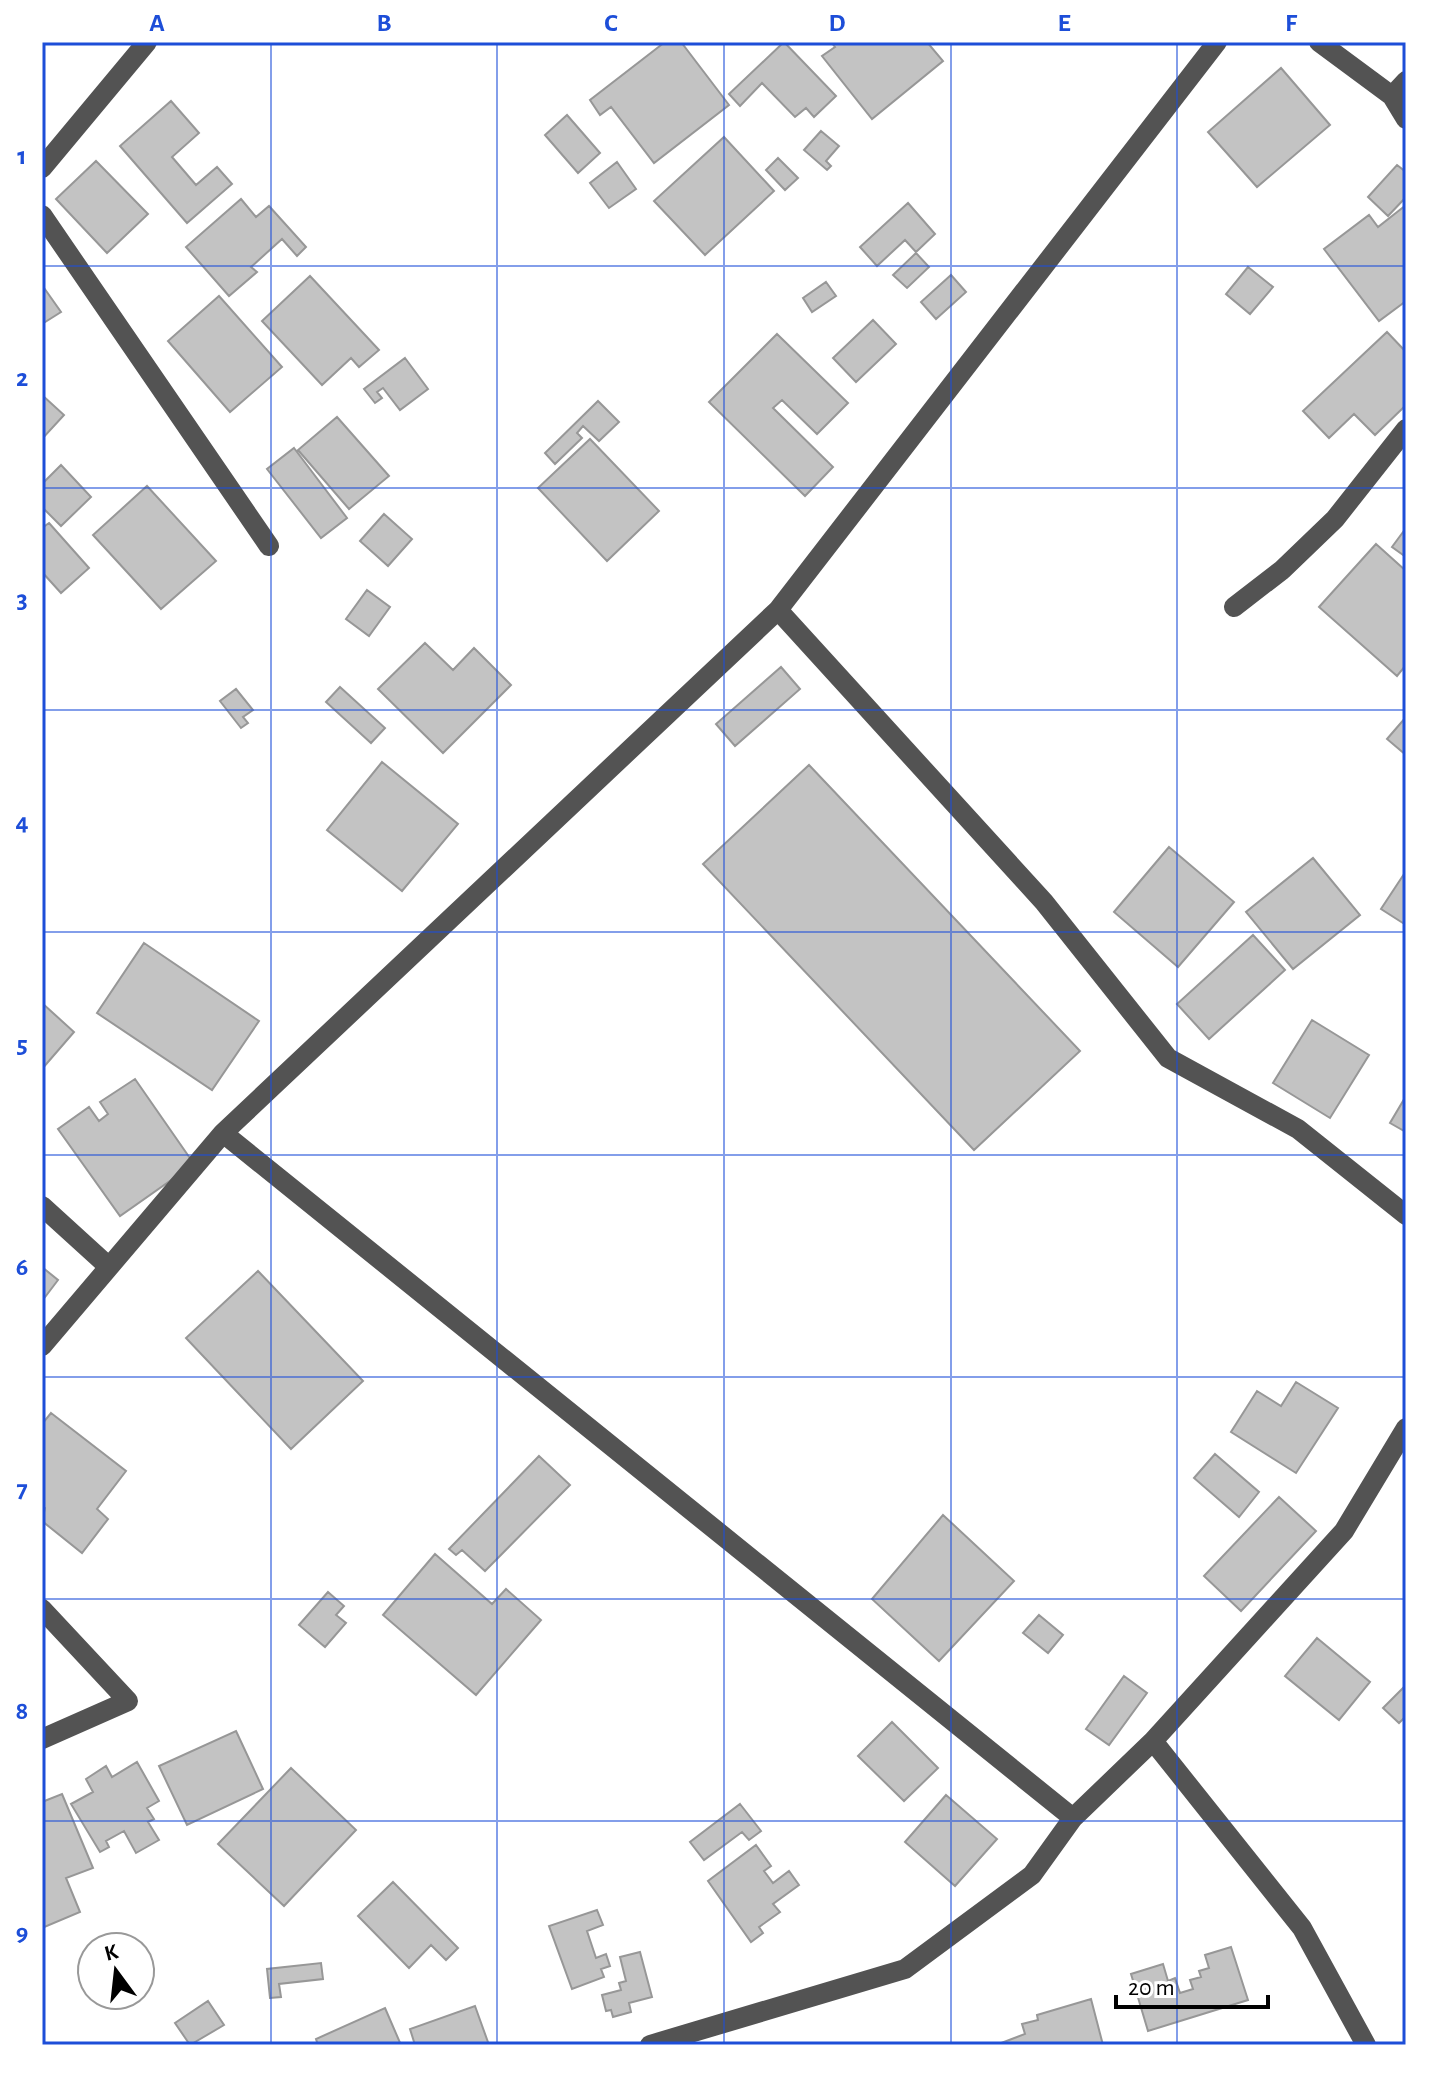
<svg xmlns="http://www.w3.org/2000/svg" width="1448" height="2087" font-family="'Alegreya Sans',sans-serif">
	<rect width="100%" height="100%" fill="#fff"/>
	<!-- building -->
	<path fill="#c3c3c3" stroke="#979797" stroke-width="2" d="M 665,42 L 681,42 L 729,105 L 654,163 L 611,107 L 600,115 L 590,100 Z
		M 784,42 L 836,96 L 814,117 L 806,108 L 795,117 L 762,83 L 740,106 L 729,94 Z
		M 831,42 L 927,42 L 943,61 L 872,119 L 822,56 L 835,47 Z
		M 1281,68 L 1330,125 L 1257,187 L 1208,132 Z
		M 171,101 L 199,133 L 172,157 L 196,185 L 217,167 L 232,184 L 187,223 L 120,146 Z
		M 567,115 L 600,153 L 578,173 L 545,135 Z
		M 821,131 L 839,146 L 826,161 L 831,166 L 827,170 L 804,150 Z
		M 724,137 L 774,191 L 705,255 L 654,201 Z
		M 778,158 L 798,178 L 785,190 L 766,170 Z
		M 96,161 L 148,214 L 107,253 L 56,199 Z
		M 617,162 L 636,189 L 609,208 L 590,183 Z
		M 1397,165 L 1406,172 L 1406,197 L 1388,216 L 1368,197 Z
		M 241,199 L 256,217 L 269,206 L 306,247 L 297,256 L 282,239 L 251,267 L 257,272 L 229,296 L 186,247 Z
		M 908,203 L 935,234 L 916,252 L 905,240 L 877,266 L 860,247 Z
		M 1406,205 L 1406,301 L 1379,321 L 1324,249 L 1369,215 L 1378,227 Z
		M 916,253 L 929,267 L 907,288 L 893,275 Z
		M 1248,267 L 1273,287 L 1250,314 L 1226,294 Z
		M 951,275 L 966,292 L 936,319 L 921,302 Z
		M 310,276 L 379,350 L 359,367 L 351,358 L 322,385 L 262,321 Z
		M 826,282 L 836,296 L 812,312 L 803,298 Z
		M 42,285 L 61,312 L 42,324 Z
		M 219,296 L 282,367 L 230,412 L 168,341 Z
		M 873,320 L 896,344 L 856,382 L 833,358 Z
		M 1387,332 L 1406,352 L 1406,405 L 1375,435 L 1354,414 L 1329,438 L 1303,411 Z
		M 777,334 L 848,403 L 817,434 L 782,400 L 773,408 L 833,467 L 805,496 L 709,402 Z
		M 405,358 L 428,389 L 400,410 L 383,388 L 377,392 L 382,398 L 375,403 L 364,389 Z
		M 42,395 L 64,415 L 42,439 Z
		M 598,401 L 619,422 L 599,441 L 583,426 L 577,433 L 582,438 L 555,464 L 545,453 Z
		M 337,417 L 389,476 L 349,509 L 298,450 Z
		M 590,439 L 659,511 L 607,561 L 538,488 Z
		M 294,448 L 347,518 L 321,538 L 267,469 Z
		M 61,465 L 91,497 L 61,526 L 42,507 L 42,484 Z
		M 147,486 L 216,561 L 161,609 L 93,535 Z
		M 384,514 L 412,539 L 388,566 L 360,541 Z
		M 49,523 L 89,568 L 61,593 L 42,572 L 42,528 Z
		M 1406,528 L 1406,557 L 1392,547 Z
		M 1376,544 L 1406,571 L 1406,665 L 1397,676 L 1319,607 Z
		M 367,590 L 390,607 L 369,636 L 346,619 Z
		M 425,643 L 453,670 L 474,648 L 511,685 L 443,753 L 378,689 Z
		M 781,667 L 800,689 L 735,746 L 716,724 Z
		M 340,687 L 385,728 L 371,743 L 326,702 Z
		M 236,689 L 253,710 L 243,717 L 248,723 L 241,728 L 220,701 Z
		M 1406,717 L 1406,755 L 1387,739 Z
		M 382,762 L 458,824 L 402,891 L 327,830 Z
		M 809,765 L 1080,1051 L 974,1150 L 703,864 Z
		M 1169,847 L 1234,902 L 1178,967 L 1114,912 Z
		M 1313,858 L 1360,915 L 1293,969 L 1246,912 Z
		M 1406,871 L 1406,925 L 1381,909 Z
		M 1253,935 L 1285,970 L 1209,1039 L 1177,1004 Z
		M 144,943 L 259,1021 L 212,1090 L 97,1013 Z
		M 42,1003 L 74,1032 L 42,1069 Z
		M 1312,1020 L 1369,1055 L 1330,1118 L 1273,1083 Z
		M 135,1079 L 194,1164 L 120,1216 L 58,1129 L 89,1107 L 99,1121 L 108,1114 L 100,1102 Z
		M 1406,1096 L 1406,1132 L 1390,1123 Z
		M 42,1267 L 58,1280 L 42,1301 Z
		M 258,1271 L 363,1381 L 291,1449 L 186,1338 Z
		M 1296,1382 L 1338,1408 L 1296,1473 L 1231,1432 L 1257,1391 L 1281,1406 Z
		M 51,1413 L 126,1471 L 97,1509 L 108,1519 L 82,1553 L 42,1521 L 45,1508 L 42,1505 L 42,1424 Z
		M 1215,1454 L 1259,1492 L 1239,1517 L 1194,1478 Z
		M 539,1456 L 570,1485 L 485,1571 L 462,1550 L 456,1555 L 449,1549 Z
		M 1279,1497 L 1316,1531 L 1241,1611 L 1204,1576 Z
		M 943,1515 L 1014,1581 L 939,1661 L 872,1599 Z
		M 435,1554 L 492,1604 L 506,1589 L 541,1620 L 476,1695 L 383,1615 Z
		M 328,1592 L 344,1606 L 336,1615 L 346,1623 L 325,1647 L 299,1625 Z
		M 1039,1615 L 1063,1635 L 1048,1653 L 1023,1633 Z
		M 1317,1638 L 1370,1682 L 1339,1720 L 1285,1676 Z
		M 1124,1676 L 1147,1693 L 1109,1745 L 1086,1729 Z
		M 1406,1685 L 1406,1716 L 1399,1723 L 1383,1708 Z
		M 892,1722 L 938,1768 L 904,1801 L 858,1756 Z
		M 236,1731 L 263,1789 L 187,1825 L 159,1766 Z
		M 137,1762 L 159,1801 L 147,1808 L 154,1819 L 148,1822 L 159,1840 L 136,1853 L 124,1831 L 106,1841 L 109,1847 L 100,1852 L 71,1804 L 93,1792 L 86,1779 L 106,1766 L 112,1777 Z
		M 291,1768 L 356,1830 L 284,1906 L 218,1844 Z
		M 62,1794 L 93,1868 L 66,1878 L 80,1912 L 42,1928 L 42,1802 Z
		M 946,1795 L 997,1839 L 955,1886 L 905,1842 Z
		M 740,1804 L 761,1831 L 749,1840 L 742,1832 L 704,1860 L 690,1842 Z
		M 756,1845 L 771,1866 L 764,1871 L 773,1883 L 789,1871 L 799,1885 L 773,1904 L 780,1912 L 759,1927 L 763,1933 L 751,1942 L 708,1881 Z
		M 393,1882 L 458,1948 L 446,1960 L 431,1945 L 409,1968 L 358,1916 Z
		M 597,1910 L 603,1925 L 587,1931 L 596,1958 L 606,1954 L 610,1966 L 601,1969 L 604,1977 L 572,1989 L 549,1926 Z
		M 1231,1947 L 1248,2000 L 1148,2031 L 1131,1974 L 1163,1964 L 1168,1981 L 1175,1978 L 1180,1993 L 1193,1989 L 1190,1980 L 1201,1977 L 1199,1971 L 1209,1968 L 1205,1955 Z
		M 640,1952 L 652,1997 L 629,2003 L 631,2012 L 613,2017 L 611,2010 L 606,2011 L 602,1995 L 621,1990 L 619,1983 L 626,1981 L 620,1957 Z
		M 321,1963 L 323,1979 L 279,1984 L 281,1997 L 270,1998 L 267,1969 Z
		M 1091,1999 L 1103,2045 L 996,2045 L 1025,2034 L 1022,2024 L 1038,2020 L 1037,2015 Z
		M 208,2001 L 224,2025 L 190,2045 L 175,2023 Z
		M 475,2006 L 489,2045 L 415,2045 L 410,2029 Z
		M 385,2008 L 401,2045 L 318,2045 L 316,2039 Z"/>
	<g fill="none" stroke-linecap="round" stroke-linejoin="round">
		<!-- minor -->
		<path stroke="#535353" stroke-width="20" d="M 1319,42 L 1392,96 L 1406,119
			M 1392,96 L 1406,81
			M 42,168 L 147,42
			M 42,215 L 269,546
			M 1234,607 L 1282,570 L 1335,519 L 1406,429
			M 778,610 L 1044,902 L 1168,1058 L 1298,1129 L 1406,1215
			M 223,1133 L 1073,1818
			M 42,1206 L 109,1267
			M 42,1346 L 223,1133 L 778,610 L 1217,42
			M 42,1609 L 128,1701 L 42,1739
			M 1153,1741 L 1302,1928 L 1366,2045
			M 650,2045 L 905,1969 L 1032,1875 L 1073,1818 L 1153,1741 L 1344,1531 L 1406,1428"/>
	</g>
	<!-- grid -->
	<path fill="none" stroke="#1d4ed8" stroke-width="2" stroke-opacity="0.55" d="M 271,42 L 271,2045M 497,42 L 497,2045M 724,42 L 724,2045M 951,42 L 951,2045M 1177,42 L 1177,2045M 42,266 L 1406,266M 42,488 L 1406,488M 42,710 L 1406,710M 42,932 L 1406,932M 42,1155 L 1406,1155M 42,1377 L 1406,1377M 42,1599 L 1406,1599M 42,1821 L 1406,1821"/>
	<!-- border -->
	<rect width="1448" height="2087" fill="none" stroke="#ffffff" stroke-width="88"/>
	<!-- north arrow -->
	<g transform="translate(116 1971) rotate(345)"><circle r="38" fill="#ffffff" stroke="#999999" stroke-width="2"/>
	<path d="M0-6L14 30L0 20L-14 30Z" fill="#000000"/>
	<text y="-12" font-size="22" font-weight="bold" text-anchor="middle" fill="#000000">K</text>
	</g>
	<!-- scale -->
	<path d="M1116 1995v12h152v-12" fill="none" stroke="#000000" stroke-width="4"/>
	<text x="1128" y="1995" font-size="24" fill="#000000" stroke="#ffffff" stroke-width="6" paint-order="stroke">20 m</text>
	<rect x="44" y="44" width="1360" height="1999" fill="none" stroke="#1d4ed8" stroke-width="3"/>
	<g font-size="26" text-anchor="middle" font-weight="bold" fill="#1d4ed8">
		<text x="157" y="31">A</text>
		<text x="384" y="31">B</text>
		<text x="611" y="31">C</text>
		<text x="837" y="31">D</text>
		<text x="1064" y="31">E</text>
		<text x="1291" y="31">F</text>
		<text x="22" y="164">1</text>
		<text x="22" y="386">2</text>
		<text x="22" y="608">3</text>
		<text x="22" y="830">4</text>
		<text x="22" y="1053">5</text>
		<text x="22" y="1275">6</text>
		<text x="22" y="1497">7</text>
		<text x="22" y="1719">8</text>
		<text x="22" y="1941">9</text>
	</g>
</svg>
